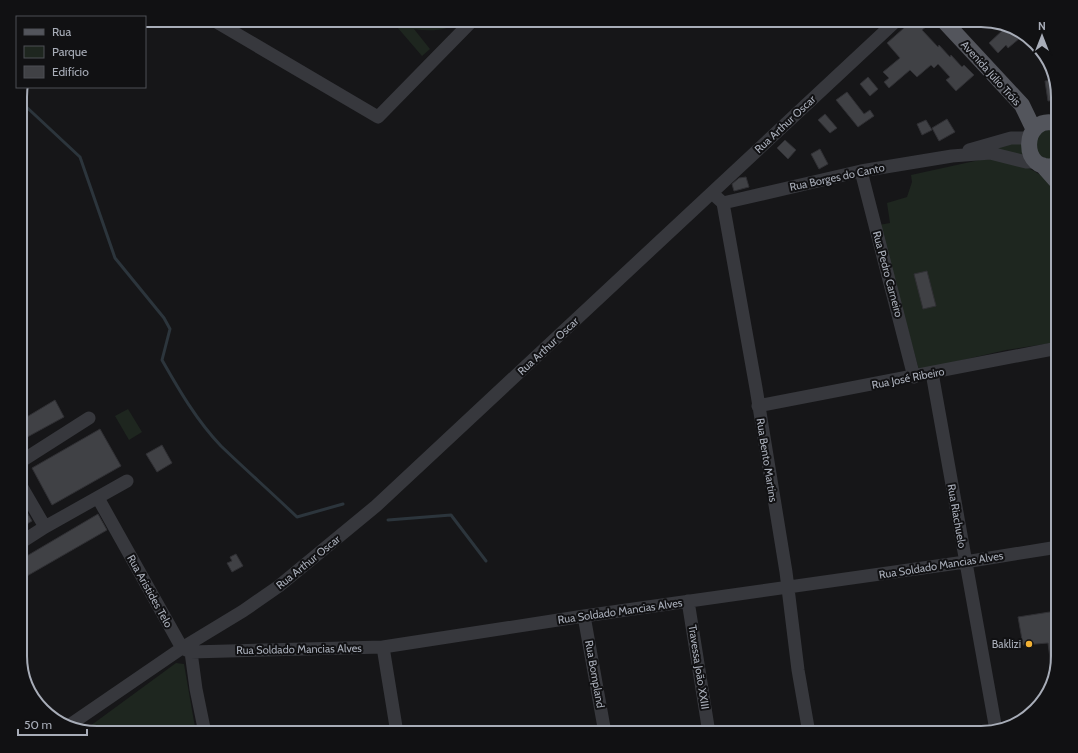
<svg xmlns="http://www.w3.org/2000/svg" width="1078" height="753" font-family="Cabin,sans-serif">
	<rect width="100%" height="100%" fill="#161618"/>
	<!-- green -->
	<path fill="#1e261f" d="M 391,20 L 466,20 C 450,30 432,32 414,29 L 430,49 L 422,56 Z
		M 1058,129 L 1058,159 L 1051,161 L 1037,154 L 1034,139 L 1041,131 Z
		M 1022,141 L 1026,157 L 991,148 Z
		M 984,159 C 1012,159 1042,169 1058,193 L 1058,342 L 1006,350 L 919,370 L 879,225 L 890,223 L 887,203 L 907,197 L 912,182 L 911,175 Z
		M 128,409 L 142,432 L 129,440 L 115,416 Z
		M 176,663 L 184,664 L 196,733 L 189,733 L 188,731 L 177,733 L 97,733 L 86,729 Z"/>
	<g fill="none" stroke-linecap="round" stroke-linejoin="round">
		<!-- stream -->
		<path stroke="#2c353c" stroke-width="3" d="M 20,101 L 80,157 L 115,258 L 164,318 L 170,329 L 162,360 C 179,390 197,421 221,446 C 246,470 272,493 297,517 L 343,504
			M 388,520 L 451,515 L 486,561"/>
	</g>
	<!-- building -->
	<path fill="#404145" stroke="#303034" d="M 913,20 L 921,20 L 927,26 L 922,30 L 938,47 L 939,45 L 950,57 L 951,55 L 962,67 L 964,65 L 974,75 L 956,91 L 946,80 L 950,77 L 938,64 L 934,68 L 931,65 L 917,77 L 910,70 L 889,88 L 884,82 L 889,78 L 883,72 L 900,58 L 887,43 Z
		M 1005,28 L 1014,31 L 1020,38 L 1008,48 L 1006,45 L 998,53 L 989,43 Z
		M 868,77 L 878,89 L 870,96 L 860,84 Z
		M 1054,80 L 1058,100 L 1048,101 L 1045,81 Z
		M 847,92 L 864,114 L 870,110 L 874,116 L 858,127 L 836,100 Z
		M 825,114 L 837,128 L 830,133 L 818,120 Z
		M 947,119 L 955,132 L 939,141 L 932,128 Z
		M 926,120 L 932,130 L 922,135 L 917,124 Z
		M 785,140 L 796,150 L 788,159 L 777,148 Z
		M 820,149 L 828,164 L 819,169 L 811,154 Z
		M 746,177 L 749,187 L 734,191 L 732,184 L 739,178 Z
		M 927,271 L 936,306 L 923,309 L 914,274 Z
		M 55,400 L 64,417 L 20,441 L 20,421 Z
		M 100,429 L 121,466 L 52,505 L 32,468 Z
		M 162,445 L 172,463 L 157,472 L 146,454 Z
		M 20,500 L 32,521 L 20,528 Z
		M 98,514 L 107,530 L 20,580 L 20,560 Z
		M 236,554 L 243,566 L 232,572 L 227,563 L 232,561 L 230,557 Z
		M 1056,611 L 1058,656 L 1052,674 L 1048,643 L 1023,645 L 1018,617 Z"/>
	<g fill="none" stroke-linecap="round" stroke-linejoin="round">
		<!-- minor -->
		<path stroke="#37383d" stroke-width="13" d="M 213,20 L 378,117 L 473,20
			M 969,150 L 1011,138 L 1029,138
			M 861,171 L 914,377
			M 712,193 L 723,203 L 756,388 L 786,572 L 798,670 L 809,733
			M 723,203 L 861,171 L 952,156 L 990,153 L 1026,162 L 1037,162
			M 932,373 L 996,730
			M 758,406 L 1058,348
			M 20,462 L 89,418
			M 20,484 L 45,527
			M 98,498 L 182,648
			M 20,543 L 45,527 L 127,481
			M 688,601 L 709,733
			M 584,616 L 605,733
			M 383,647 L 397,733
			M 182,648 L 191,652 L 383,647 L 584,616 L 965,562 L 1058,547
			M 191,652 L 196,689 L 205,733
			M 71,724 L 182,648 L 243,611 L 279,586 L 376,506 L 897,20"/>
		<!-- major -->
		<path stroke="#53555c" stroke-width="16" d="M 943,20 L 1022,105 L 1034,130
			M 1058,124 C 1021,111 1018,177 1058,165
			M 1042,165 L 1058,183"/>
	</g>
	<!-- markers -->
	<circle fill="#f2b134" stroke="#111113" stroke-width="1.5" cx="1029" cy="644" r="4"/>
	<g text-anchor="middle" stroke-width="4" stroke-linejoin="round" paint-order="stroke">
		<!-- street labels -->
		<g font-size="11" fill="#a8adb8" stroke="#111113">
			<text transform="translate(991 73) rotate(48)" y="4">Avenida Júlio Tróis</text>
			<text transform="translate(785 124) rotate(-43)" y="4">Rua Arthur Oscar</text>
			<text transform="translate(837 177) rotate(-12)" y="4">Rua Borges do Canto</text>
			<text transform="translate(888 274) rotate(75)" y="4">Rua Pedro Carneiro</text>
			<text transform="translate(548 346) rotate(-43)" y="4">Rua Arthur Oscar</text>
			<text transform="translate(908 378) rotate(-11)" y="4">Rua José Ribeiro</text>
			<text transform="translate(767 460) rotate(81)" y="4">Rua Bento Martins</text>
			<text transform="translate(957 516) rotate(80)" y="4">Rua Riachuelo</text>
			<text transform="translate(308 562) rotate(-39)" y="4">Rua Arthur Oscar</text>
			<text transform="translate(941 565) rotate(-9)" y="4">Rua Soldado Mancias Alves</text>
			<text transform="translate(150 591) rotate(61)" y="4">Rua Aristides Telo</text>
			<text transform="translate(620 611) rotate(-8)" y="4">Rua Soldado Mancias Alves</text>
			<text transform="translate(299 649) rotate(-1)" y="4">Rua Soldado Mancias Alves</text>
			<text transform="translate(699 667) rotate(81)" y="4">Travessa João XXIII</text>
			<text transform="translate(595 674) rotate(80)" y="4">Rua Bompland</text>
		</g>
		<!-- poi labels -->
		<g font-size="11" fill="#a8adb8" stroke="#111113" text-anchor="end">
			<text x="1021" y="648">Baklizi</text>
		</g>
	</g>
	<!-- crop -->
	<path d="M0 0H1078V753H0ZM97 27H981A70 70 0 0 1 1051 97V656A70 70 0 0 1 981 726H97A70 70 0 0 1 27 656V97A70 70 0 0 1 97 27Z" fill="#111113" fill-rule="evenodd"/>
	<path fill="none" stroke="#a8adb8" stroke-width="2" d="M97 27H981A70 70 0 0 1 1051 97V656A70 70 0 0 1 981 726H97A70 70 0 0 1 27 656V97A70 70 0 0 1 97 27Z"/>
	<!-- legend -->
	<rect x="16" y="16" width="130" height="72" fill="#111113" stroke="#4d4f55"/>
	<rect x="24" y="29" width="20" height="6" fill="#53555c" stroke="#4d4f55"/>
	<text x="52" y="36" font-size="12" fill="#a8adb8">Rua</text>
	<rect x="24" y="46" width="20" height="12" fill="#1e261f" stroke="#4d4f55"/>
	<text x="52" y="56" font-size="12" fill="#a8adb8">Parque</text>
	<rect x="24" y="66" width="20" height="12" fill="#404145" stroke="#4d4f55"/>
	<text x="52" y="76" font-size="12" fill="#a8adb8">Edifício</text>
	<!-- north arrow -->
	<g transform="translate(1042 36)" stroke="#111113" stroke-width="3" paint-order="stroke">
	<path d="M0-3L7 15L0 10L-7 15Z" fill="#a8adb8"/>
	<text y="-6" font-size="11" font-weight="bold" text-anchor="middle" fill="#a8adb8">N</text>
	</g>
	<!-- scale -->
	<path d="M18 729v6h69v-6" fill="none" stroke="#a8adb8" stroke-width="2"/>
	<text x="24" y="729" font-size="12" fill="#a8adb8" stroke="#111113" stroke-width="3" paint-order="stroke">50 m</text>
</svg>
